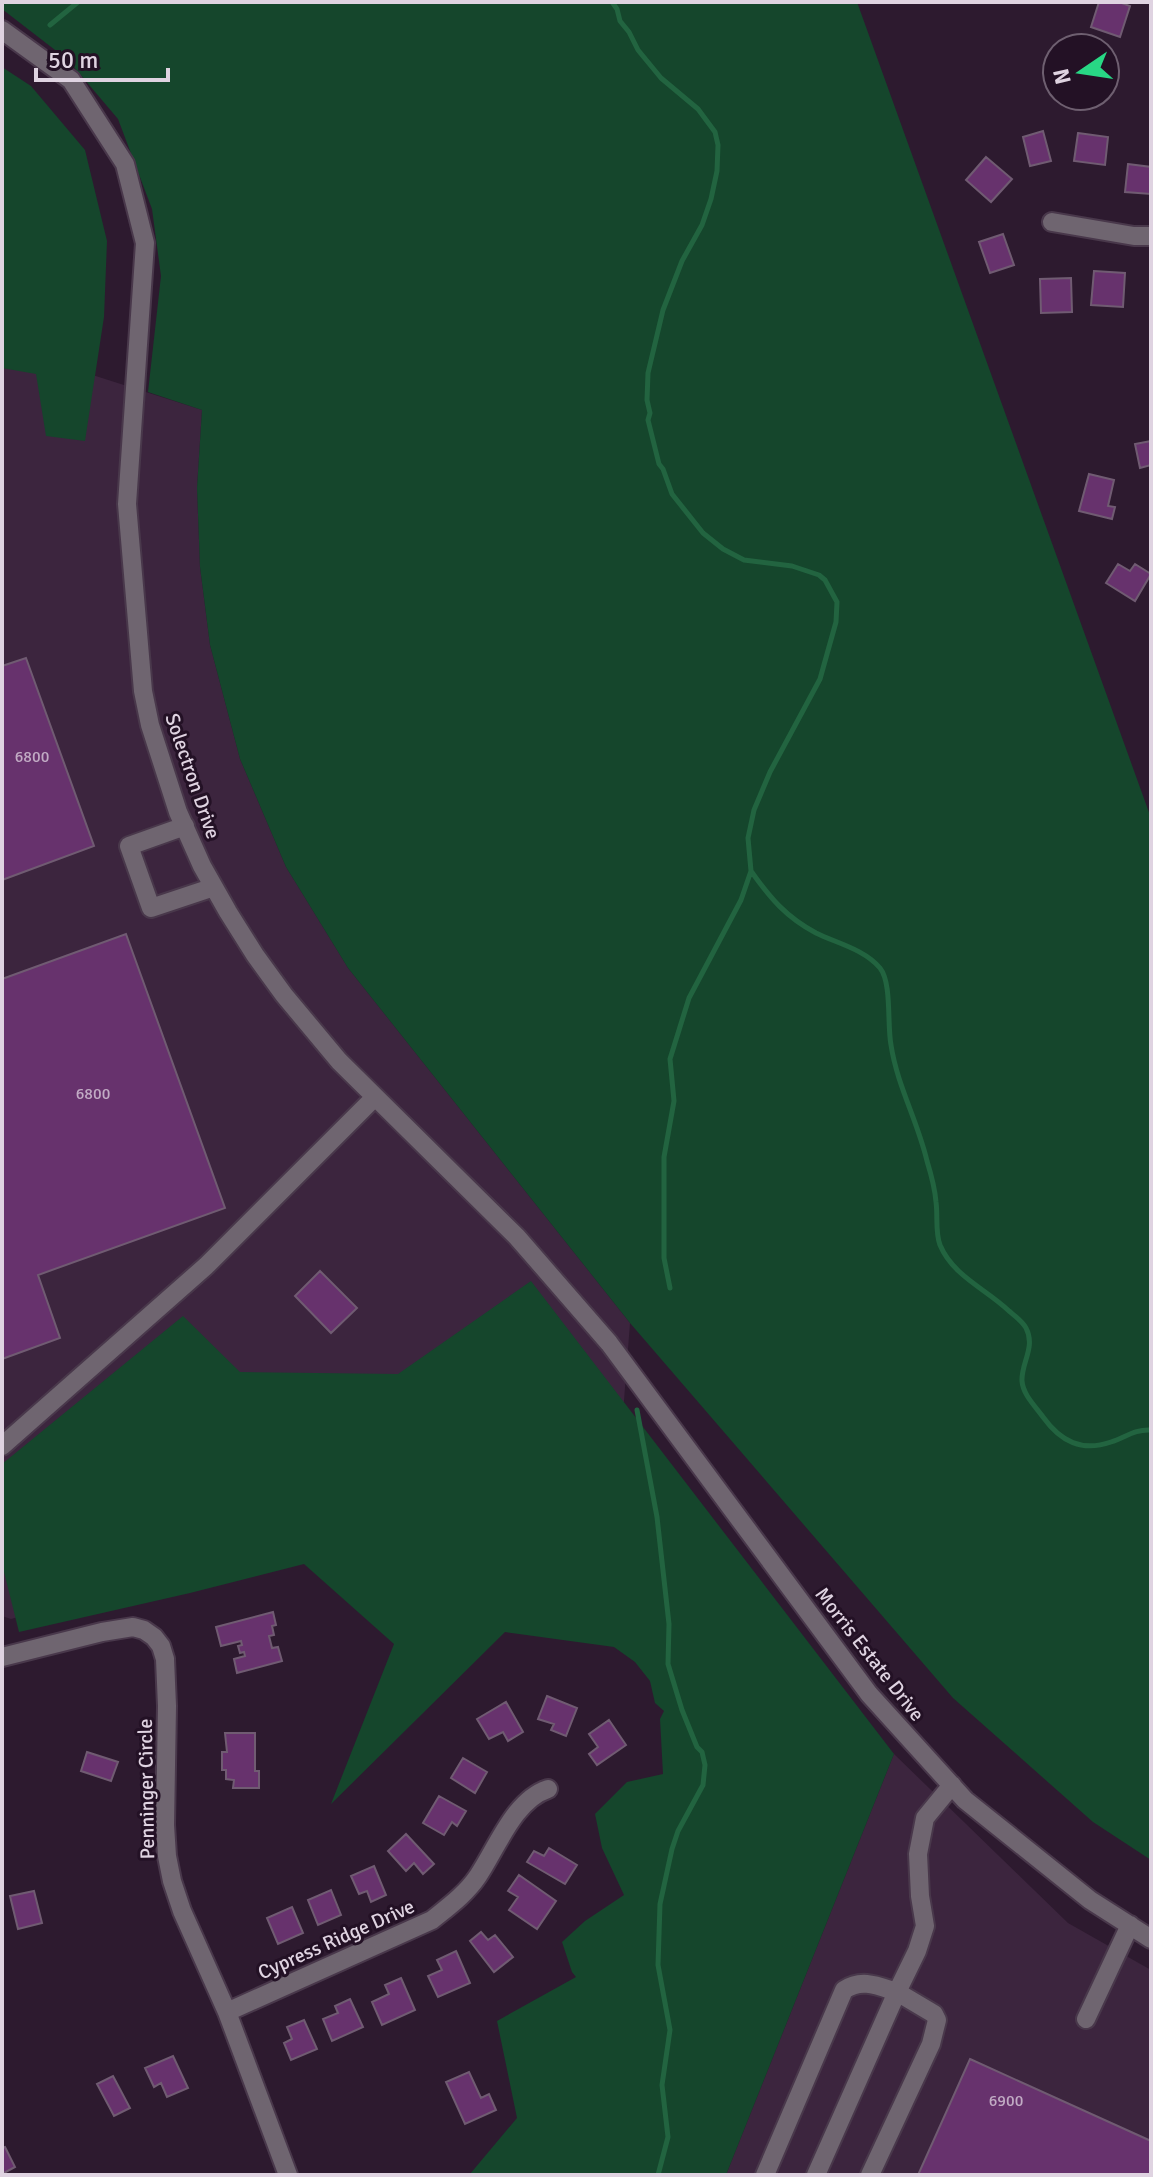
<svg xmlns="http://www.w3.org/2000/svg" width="1153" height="2177" font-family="Signika,sans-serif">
	<rect width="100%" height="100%" fill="#2d1a2f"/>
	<!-- built -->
	<path fill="#3c253e" d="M 2,346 L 202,410 L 197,488 L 200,567 L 210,645 L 240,759 L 286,867 L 348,968 L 630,1323 L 618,1478 L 187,1569 L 11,1619 L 2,1616 Z
		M 894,1754 L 1068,1923 L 1151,1970 L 1151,2175 L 726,2175 Z"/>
	<!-- green -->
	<path fill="#15462c" d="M 2,2 L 857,2 L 1151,818 L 1151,1860 L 1093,1822 L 953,1698 L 630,1323 L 348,968 L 286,867 L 240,759 L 210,645 L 200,567 L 197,488 L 202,410 L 148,392 L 161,276 L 152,209 L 118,119 L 68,60 L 2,9 Z
		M 2,67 L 31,86 L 85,150 L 107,241 L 104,317 L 85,441 L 46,436 L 36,374 L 2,368 Z
		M 531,1281 L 894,1754 L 726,2175 L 470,2174 L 517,2118 L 497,2021 L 576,1977 L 572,1972 L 562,1942 L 585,1921 L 624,1895 L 602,1848 L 595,1814 L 627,1782 L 663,1774 L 660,1719 L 664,1711 L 655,1703 L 650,1681 L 635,1662 L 614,1647 L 505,1632 L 331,1804 L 394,1644 L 304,1564 L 190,1593 L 19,1632 L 2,1564 L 2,1464 L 183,1316 L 240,1372 L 398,1374 Z"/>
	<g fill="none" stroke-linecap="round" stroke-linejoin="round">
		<!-- stream -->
		<path stroke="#226440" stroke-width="5" d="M 612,2 L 617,9 L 620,21 L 629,32 L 638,50 L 661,78 L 698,109 L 715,132 L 718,145 L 717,171 L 711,199 L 702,225 L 682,261 L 663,310 L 648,373 L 647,400 L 650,413 L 648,420 L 659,464 L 663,469 L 672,494 L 703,533 L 723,549 L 744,560 L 792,566 L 819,575 L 825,580 L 837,602 L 836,622 L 820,679 L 770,772 L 754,810 L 748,838 L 751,871 L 741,900 L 689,998 L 670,1059 L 674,1101 L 664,1157 L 664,1258 L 670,1288
			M 50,25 L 78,2
			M 751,871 C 770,898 786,917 816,933 C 836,943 864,949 880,968 C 892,983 887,1025 891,1045 C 897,1085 918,1122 927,1161 C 931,1174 935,1189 936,1202 C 938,1216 935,1232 940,1245 C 953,1276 986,1289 1009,1311 C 1015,1316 1023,1322 1026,1328 C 1036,1347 1021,1363 1022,1381 C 1023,1395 1036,1407 1043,1417 C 1061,1442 1082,1452 1111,1442 C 1126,1437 1135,1429 1151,1430
			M 637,1410 L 657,1517 L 669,1624 L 668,1664 L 682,1710 L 697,1747 L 702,1752 L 705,1765 L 703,1785 L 678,1831 L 672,1849 L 660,1904 L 658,1965 L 670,2030 L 662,2085 L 668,2137 L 658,2175"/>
	</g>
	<!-- building -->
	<path fill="#67326d" stroke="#705b72" stroke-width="2" d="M 1099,2 L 1119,2 L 1130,6 L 1120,37 L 1091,27 Z
		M 1043,131 L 1051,161 L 1030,166 L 1023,137 Z
		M 1078,133 L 1108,137 L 1105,165 L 1074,161 Z
		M 986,157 L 1012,179 L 991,202 L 966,180 Z
		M 1128,164 L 1151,167 L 1151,194 L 1125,192 Z
		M 1003,234 L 1014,265 L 990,273 L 979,242 Z
		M 1094,271 L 1125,273 L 1123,307 L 1091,305 Z
		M 1071,278 L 1072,312 L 1041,313 L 1040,279 Z
		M 1151,441 L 1151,465 L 1140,468 L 1135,444 Z
		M 1089,474 L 1114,480 L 1108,506 L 1115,507 L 1112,519 L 1079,511 Z
		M 1118,564 L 1130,571 L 1135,564 L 1151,574 L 1135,601 L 1106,583 Z
		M 26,658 L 94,846 L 2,880 L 2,666 Z
		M 126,934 L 225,1208 L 38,1275 L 60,1338 L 2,1359 L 2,979 Z
		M 320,1271 L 357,1308 L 331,1333 L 295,1296 Z
		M 273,1612 L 276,1625 L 272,1626 L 274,1635 L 269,1636 L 272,1648 L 278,1647 L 282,1661 L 237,1673 L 234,1659 L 245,1656 L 244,1652 L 240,1653 L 238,1646 L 242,1645 L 241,1641 L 221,1646 L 216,1627 Z
		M 547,1696 L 577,1708 L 566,1736 L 551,1730 L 554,1724 L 538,1719 Z
		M 506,1702 L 523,1732 L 508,1741 L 503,1732 L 489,1739 L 477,1719 Z
		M 609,1720 L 626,1745 L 597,1765 L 589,1754 L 598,1747 L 589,1734 Z
		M 225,1733 L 255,1733 L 255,1771 L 259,1771 L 259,1788 L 233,1788 L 234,1780 L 226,1779 L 226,1770 L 222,1770 L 222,1752 L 227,1752 Z
		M 87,1752 L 118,1762 L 111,1781 L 81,1771 Z
		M 463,1758 L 487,1772 L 475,1793 L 451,1778 Z
		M 439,1796 L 466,1811 L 457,1826 L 452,1822 L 444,1835 L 423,1823 Z
		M 406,1834 L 434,1864 L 423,1874 L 414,1863 L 406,1871 L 388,1851 Z
		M 549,1848 L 577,1865 L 565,1884 L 527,1862 L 534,1851 L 544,1856 Z
		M 374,1866 L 386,1895 L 371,1902 L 367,1891 L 359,1894 L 351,1876 Z
		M 519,1875 L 556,1901 L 537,1929 L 509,1910 L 518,1897 L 508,1891 Z
		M 331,1890 L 341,1915 L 318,1925 L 308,1900 Z
		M 34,1891 L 42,1923 L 18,1929 L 10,1896 Z
		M 292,1907 L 303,1933 L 278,1944 L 267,1918 Z
		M 481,1932 L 488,1940 L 495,1935 L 513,1957 L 494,1972 L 470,1941 Z
		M 456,1951 L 470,1983 L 438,1997 L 428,1976 L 442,1970 L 437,1960 Z
		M 401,1978 L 415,2010 L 382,2025 L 372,2002 L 389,1994 L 385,1985 Z
		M 350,1999 L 363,2027 L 332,2041 L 323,2019 L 338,2013 L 335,2006 Z
		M 304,2020 L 317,2049 L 291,2060 L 284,2043 L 292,2039 L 287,2027 Z
		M 173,2056 L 188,2088 L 167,2097 L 161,2083 L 154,2087 L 145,2068 Z
		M 970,2059 L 1151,2141 L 1151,2175 L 918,2175 Z
		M 469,2072 L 481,2098 L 489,2094 L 496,2110 L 465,2124 L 446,2082 Z
		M 113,2076 L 130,2108 L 114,2116 L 97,2084 Z
		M 5,2147 L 15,2167 L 2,2174 L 2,2148 Z"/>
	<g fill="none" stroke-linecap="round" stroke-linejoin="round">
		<!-- minor casing -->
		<g stroke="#49384b" stroke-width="22">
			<path id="minor" d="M 2,30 L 71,80 L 125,164 L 145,243 L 127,504 L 143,691 L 150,725 L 178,812 L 202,866 L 228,912 L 255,955 L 284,995 L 339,1061 L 517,1237 L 609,1343 L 869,1694 L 965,1800 L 1090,1900 L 1151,1939
				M 1052,222 L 1134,236 L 1151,236
				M 185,826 L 129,846 L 151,908 L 214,887
				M 2,1446 L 206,1266 L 375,1097
				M 2,1657 L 102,1632 L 133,1627 L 144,1630 L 154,1637 L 161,1646 L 165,1659 L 167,1706 L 165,1825 L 167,1856 L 172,1881 L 182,1911 L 227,2012 L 288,2175
				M 227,2012 L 432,1920 C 448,1907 466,1894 478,1876 C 497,1848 514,1800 548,1789
				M 1086,2019 L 1130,1925
				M 765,2175 L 844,1990 C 862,1978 878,1986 897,1992 L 816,2175
				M 870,2175 L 931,2044 L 937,2020 L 934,2014 L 897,1992 L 917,1951 L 925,1926 L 920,1896 L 918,1854 L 925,1818 L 952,1785"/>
		</g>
		<!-- minor -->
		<use href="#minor" stroke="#6f6570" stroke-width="18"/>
	</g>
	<g text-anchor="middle" stroke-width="6" stroke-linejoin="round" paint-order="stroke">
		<!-- number labels -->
		<g font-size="16" fill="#c1abc4">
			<text x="32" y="762">6800</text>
			<text x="93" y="1099">6800</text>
			<text x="1006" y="2106">6900</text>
		</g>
		<!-- street labels -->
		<g font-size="20" fill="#dfd3e1" stroke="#231125">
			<text transform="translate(193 776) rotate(71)" y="7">Solectron Drive</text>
			<text transform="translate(870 1654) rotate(52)" y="7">Morris Estate Drive</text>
			<text transform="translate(146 1789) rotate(-91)" y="7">Penninger Circle</text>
			<text transform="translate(336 1939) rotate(-24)" y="7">Cypress Ridge Drive</text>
		</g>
	</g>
	<!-- border -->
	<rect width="1153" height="2177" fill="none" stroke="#dfd3e1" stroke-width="8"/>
	<!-- north arrow -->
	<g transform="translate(1081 72) rotate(257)"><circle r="38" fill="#231125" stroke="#6e5f70" stroke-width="2"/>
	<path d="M0-6L14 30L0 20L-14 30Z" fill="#28d885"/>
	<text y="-12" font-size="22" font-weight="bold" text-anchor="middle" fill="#dfd3e1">N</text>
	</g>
	<!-- scale -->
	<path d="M36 68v12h132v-12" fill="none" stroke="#dfd3e1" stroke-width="4"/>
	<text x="48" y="68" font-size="24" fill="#dfd3e1" stroke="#231125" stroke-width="6" paint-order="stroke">50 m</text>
</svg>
